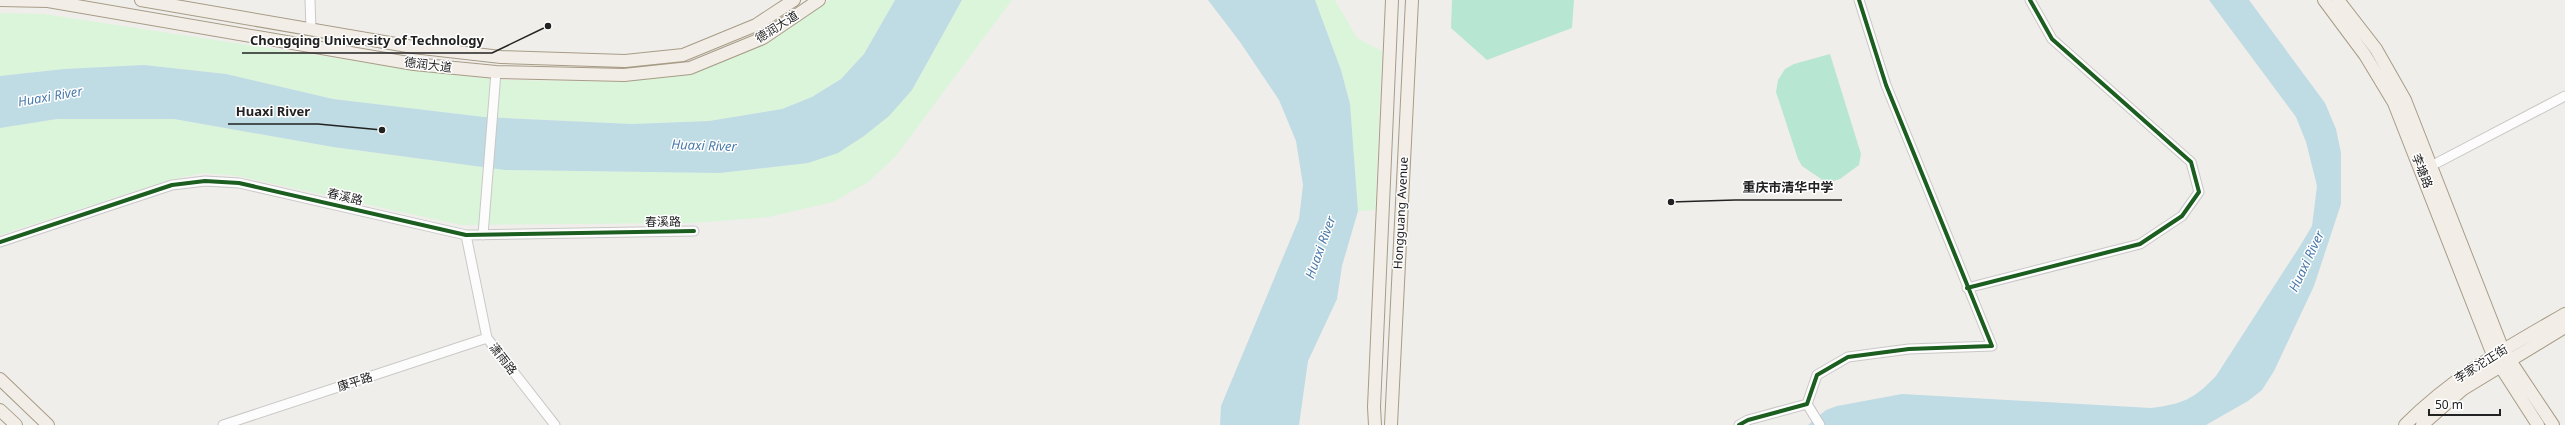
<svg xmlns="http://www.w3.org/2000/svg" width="2565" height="425" font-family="'Noto Sans','Noto Sans SC',sans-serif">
	<rect width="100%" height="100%" fill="#f0eeeb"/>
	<!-- park -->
	<path fill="#daf5da" d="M 830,0 L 895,0 L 864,54 L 841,79 L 812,97 L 782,109 L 709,121 L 632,124 L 484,117 L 333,99 L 226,74 L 144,65 L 64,69 L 0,76 L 0,13 L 44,14 L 413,70 L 501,80 L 625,82 L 692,72 L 768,42 Z
		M 962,0 L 1012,0 L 895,157 L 868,182 L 833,202 L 769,217 L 692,223 L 461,225 L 238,176 L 203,173 L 172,179 L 0,235 L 0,128 L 57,119 L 174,119 L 333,147 L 505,170 L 720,173 L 808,163 L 912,90 Z
		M 1315,0 L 1335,0 L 1357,38 L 1382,51 L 1375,210 L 1358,211 L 1350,104 L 1341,70 Z"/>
	<!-- pitch -->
	<path fill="#b7e6d2" d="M 1452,0 L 1574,0 L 1572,28 L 1487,60 L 1451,28 Z
		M 1830,54 L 1861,154 L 1859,165 L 1840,179 L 1827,183 L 1802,166 L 1798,159 L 1776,92 L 1778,80 L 1785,69 L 1794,64 Z"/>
	<!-- water -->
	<path fill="#bfdbe3" d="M 895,0 L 962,0 L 912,90 L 889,116 L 864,136 L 838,153 L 808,163 L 720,173 L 505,170 L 333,147 L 174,119 L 57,119 L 0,128 L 0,76 L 64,69 L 144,65 L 226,74 L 333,99 L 484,117 L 632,124 L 709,121 L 782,109 L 812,97 L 841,79 L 864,54 Z
		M 1208,0 L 1315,0 L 1341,70 L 1350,104 L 1358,211 L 1342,266 L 1337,299 L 1308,361 L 1299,425 L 1220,425 L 1221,406 L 1299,219 L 1303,185 L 1296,141 L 1279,100 L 1240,42 Z
		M 2209,0 L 2249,0 L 2325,103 L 2336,129 L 2341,153 L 2341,204 L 2314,286 L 2274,371 L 2262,390 L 2248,401 L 2206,425 L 1808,425 L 1826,410 L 1837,406 L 1902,394 L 2151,408 C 2183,404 2194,399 2216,376 L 2300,246 L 2312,226 L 2317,186 L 2306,142 L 2296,117 Z"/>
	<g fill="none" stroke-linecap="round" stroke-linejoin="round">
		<!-- minor casing -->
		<g stroke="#c9c8c7" stroke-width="11">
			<path id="minor" d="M 310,0 L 311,29
				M 2433,165 L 2565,96
				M 466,235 L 487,338 L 555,425
				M 483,235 L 496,72
				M 0,242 L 172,185 L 205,181 L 239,183 L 466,235 L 694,231
				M 1967,288 L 2140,244 L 2182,216 L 2199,192 L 2191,162 L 2052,39 L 2030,0
				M 1807,404 L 1820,425
				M 223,425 L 487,338
				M 1739,425 L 1748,420 L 1807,404 L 1817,375 L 1848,357 L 1909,349 L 1992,346 L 1886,85 L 1859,0"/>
		</g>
		<!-- major casing -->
		<g stroke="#a79c86" stroke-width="14">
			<path id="major" d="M 0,0 L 48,1 L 414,64 L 496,72 L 624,75 L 690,68 L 763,38 L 819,0
				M 141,0 L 413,47 L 501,57 L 625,61 L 683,55 L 756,25 L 794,0
				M 2324,0 L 2365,55 L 2394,103 L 2493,355 L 2538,425
				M 2338,0 L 2376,49 L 2405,100 L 2503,350 L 2553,425
				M 0,379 L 48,425
				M 0,410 L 16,425
				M 1375,425 L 1374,407 L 1392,0
				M 1391,425 L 1412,0
				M 2405,425 C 2454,376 2506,348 2565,314
				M 2422,425 L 2463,389 L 2565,327"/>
		</g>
		<!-- minor -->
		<use href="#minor" stroke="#fdfcfc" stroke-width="9"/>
		<!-- major -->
		<use href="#major" stroke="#f3ede7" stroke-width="12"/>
		<!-- cycleway casing -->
		<g stroke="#fff" stroke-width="6">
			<path id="cycleway" d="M 0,242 L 172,185 L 205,181 L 239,183 L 466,235 L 694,231
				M 1967,288 L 2140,244 L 2182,216 L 2199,192 L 2191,162 L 2052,39 L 2030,0
				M 1739,425 L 1748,420 L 1807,404 L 1817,375 L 1848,357 L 1909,349 L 1992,346 L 1886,85 L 1859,0"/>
		</g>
		<!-- cycleway -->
		<use href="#cycleway" stroke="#1b5e20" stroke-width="4"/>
	</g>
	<g text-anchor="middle" stroke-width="3" stroke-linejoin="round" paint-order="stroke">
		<!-- street labels -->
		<g font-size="12" fill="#222" stroke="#fff">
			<text transform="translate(777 27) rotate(-32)" y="4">德润大道</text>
			<text transform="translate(428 65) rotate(7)" y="4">德润大道</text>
			<text transform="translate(2422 171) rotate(69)" y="4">李塘路</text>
			<text transform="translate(345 197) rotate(13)" y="4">春溪路</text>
			<text transform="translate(1401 213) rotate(-87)" y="4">Hongguang Avenue</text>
			<text transform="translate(663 222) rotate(-1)" y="4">春溪路</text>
			<text transform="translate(503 359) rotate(52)" y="4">潇雨路</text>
			<text transform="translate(2481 364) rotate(-32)" y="4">李家沱正街</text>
			<text transform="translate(355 382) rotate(-18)" y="4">康平路</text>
		</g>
		<!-- water labels -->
		<g font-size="13" font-style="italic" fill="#4a7aab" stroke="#fff">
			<text transform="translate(50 96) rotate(-10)" y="5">Huaxi River</text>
			<text transform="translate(704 145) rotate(2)" y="5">Huaxi River</text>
			<text transform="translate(1320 247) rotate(-70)" y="5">Huaxi River</text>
			<text transform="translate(2306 261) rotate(-65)" y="5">Huaxi River</text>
		</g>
	</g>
	<!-- callouts -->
	<path fill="none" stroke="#222" stroke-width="1.5" d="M548 26L492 53H242M382 130L318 124H228M1671 202L1735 200H1842"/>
	<g fill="#222" stroke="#fff" stroke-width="1.5">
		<circle cx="548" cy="26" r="4"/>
		<circle cx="382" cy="130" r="4"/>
		<circle cx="1671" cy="202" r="4"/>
	</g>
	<g font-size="13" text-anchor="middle" font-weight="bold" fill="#222" stroke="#fff" stroke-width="3" stroke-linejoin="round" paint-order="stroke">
		<text x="367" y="45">Chongqing University of Technology</text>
		<text x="273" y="116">Huaxi River</text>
		<text x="1788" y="192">重庆市清华中学</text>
	</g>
	<!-- scale -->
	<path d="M2429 409v6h71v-6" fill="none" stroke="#222222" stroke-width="2"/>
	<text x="2435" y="409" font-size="12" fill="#222222" stroke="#ffffff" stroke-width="3" paint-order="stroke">50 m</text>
</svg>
